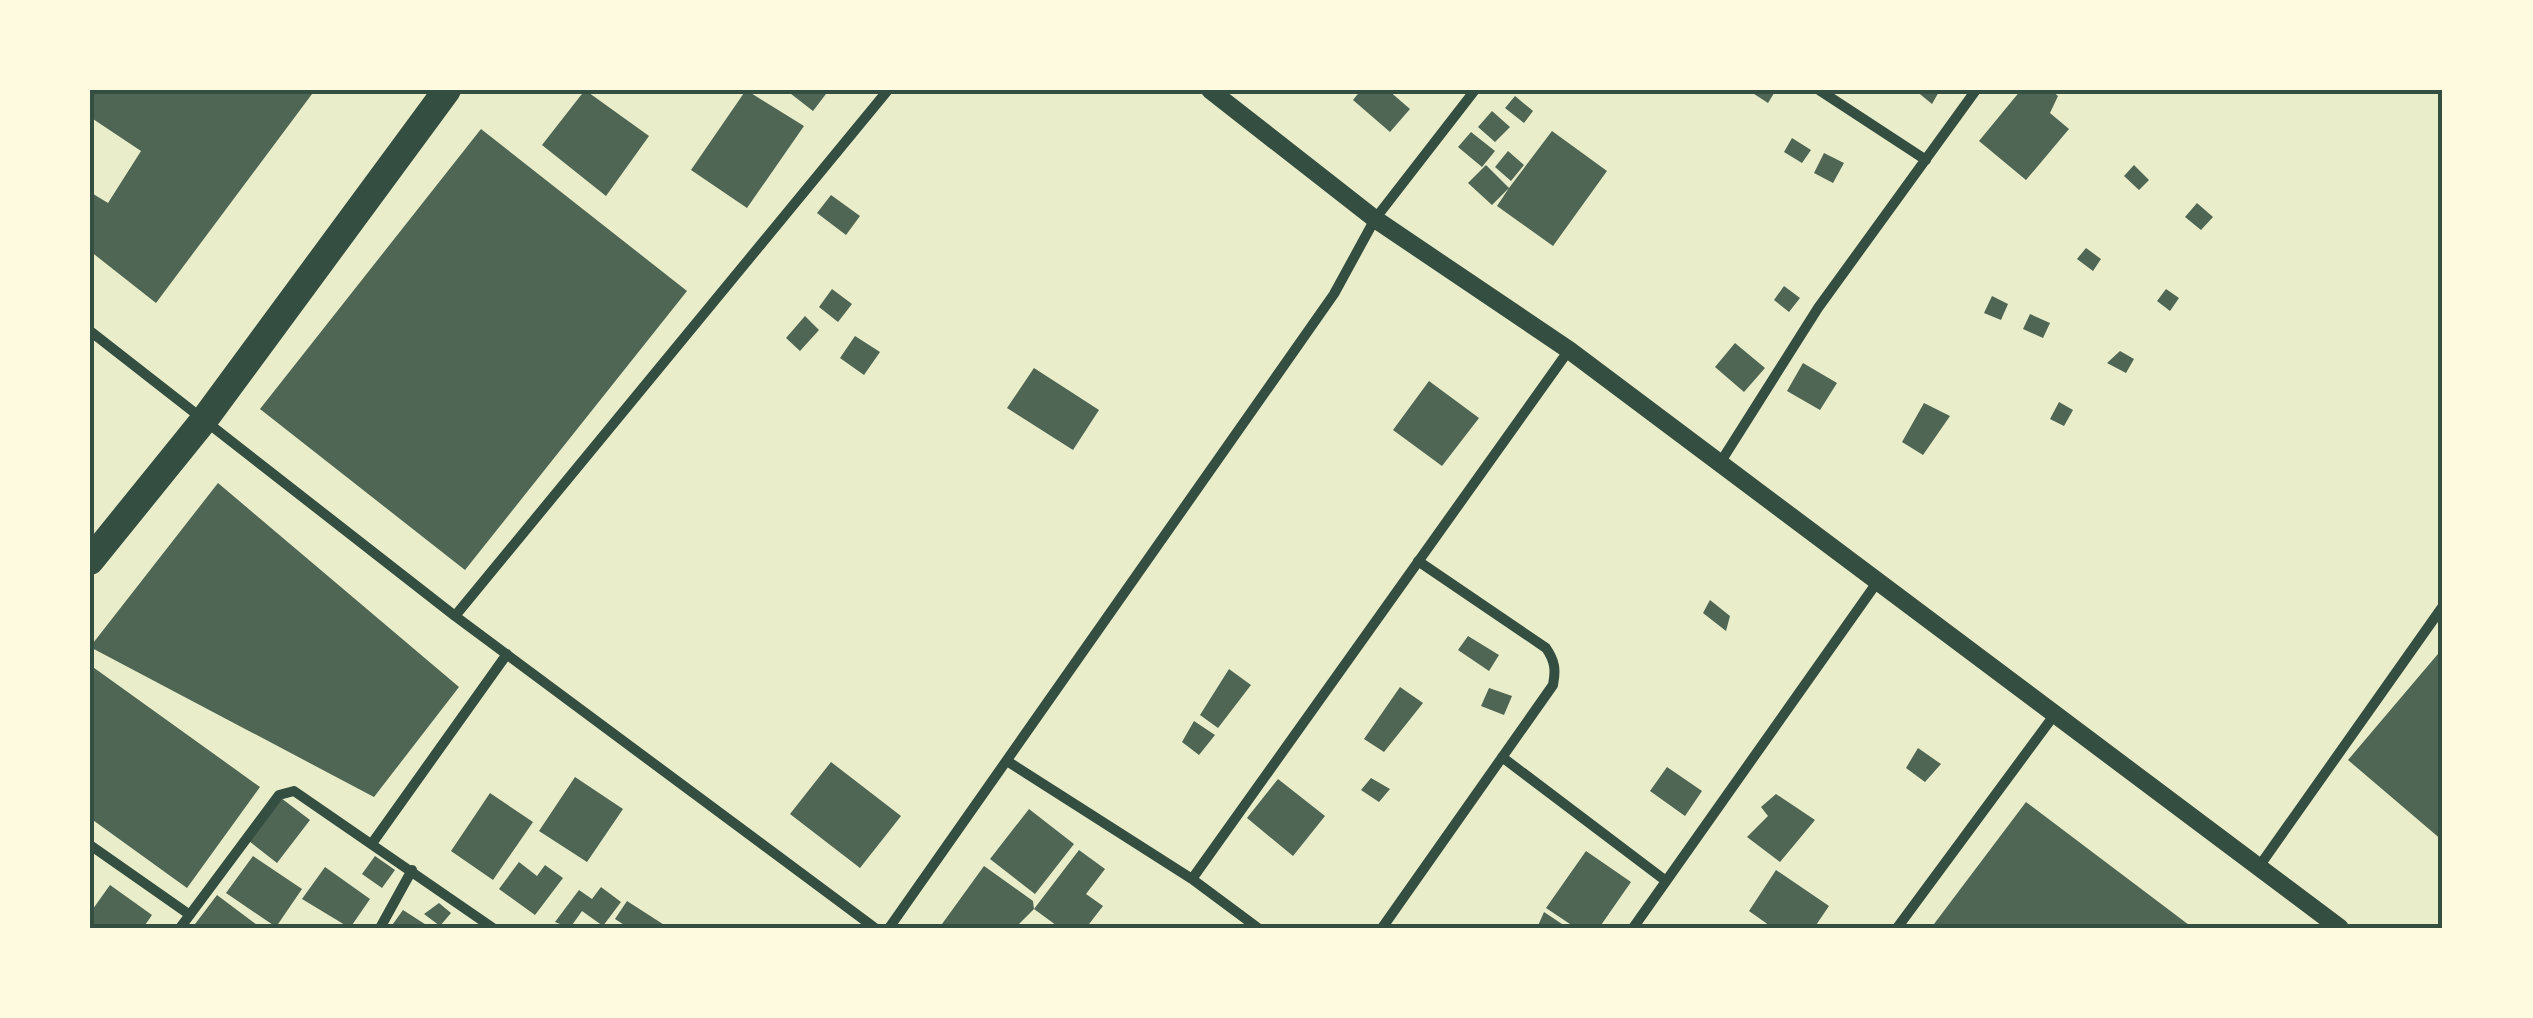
<svg xmlns="http://www.w3.org/2000/svg" width="2533" height="1018" font-family="Helvetica,sans-serif">
	<rect width="100%" height="100%" fill="#e9edc9"/>
	<!-- building -->
	<path fill="#4f6655" d="M 90,90 L 315,90 L 156,303 L 90,251 L 90,192 L 108,203 L 141,151 L 90,117 Z
		M 585,90 L 649,136 L 606,196 L 542,145 Z
		M 746,90 L 804,126 L 747,208 L 691,170 Z
		M 786,90 L 829,90 L 813,111 Z
		M 1361,90 L 1388,90 L 1410,109 L 1390,132 L 1353,100 Z
		M 1748,90 L 1776,90 L 1768,103 Z
		M 1915,90 L 1940,90 L 1932,104 Z
		M 2021,90 L 2051,90 L 2058,96 L 2050,113 L 2069,129 L 2026,180 L 1979,141 Z
		M 1515,96 L 1533,111 L 1524,123 L 1505,108 Z
		M 1492,111 L 1510,127 L 1495,142 L 1478,127 Z
		M 481,129 L 687,291 L 465,570 L 260,409 Z
		M 1552,131 L 1607,171 L 1553,246 L 1497,206 L 1509,188 L 1492,205 L 1468,183 L 1486,165 L 1509,188 Z
		M 1471,132 L 1495,151 L 1482,167 L 1458,147 Z
		M 1792,138 L 1811,150 L 1802,163 L 1784,152 Z
		M 1508,151 L 1524,165 L 1511,181 L 1495,167 Z
		M 1824,153 L 1844,163 L 1833,183 L 1814,173 Z
		M 2134,165 L 2149,180 L 2139,190 L 2124,176 Z
		M 831,195 L 860,216 L 846,235 L 817,213 Z
		M 2197,203 L 2213,217 L 2201,230 L 2185,217 Z
		M 2086,248 L 2101,259 L 2093,271 L 2077,259 Z
		M 1784,286 L 1800,298 L 1789,312 L 1774,300 Z
		M 832,289 L 852,304 L 838,322 L 819,307 Z
		M 2166,289 L 2179,298 L 2170,311 L 2157,301 Z
		M 1992,296 L 2008,304 L 2001,320 L 1984,313 Z
		M 2030,314 L 2050,323 L 2043,338 L 2023,329 Z
		M 805,316 L 819,330 L 800,351 L 786,338 Z
		M 855,336 L 880,352 L 864,375 L 840,358 Z
		M 1735,343 L 1765,368 L 1744,392 L 1715,367 Z
		M 2120,351 L 2134,359 L 2126,373 L 2107,363 Z
		M 1803,363 L 1837,383 L 1820,410 L 1787,391 Z
		M 1034,368 L 1099,410 L 1073,450 L 1007,408 Z
		M 1429,381 L 1479,418 L 1442,466 L 1393,430 Z
		M 2059,402 L 2073,410 L 2064,426 L 2050,419 Z
		M 1924,403 L 1950,416 L 1923,455 L 1902,442 Z
		M 218,483 L 459,687 L 374,797 L 90,647 Z
		M 1710,600 L 1730,616 L 1726,631 L 1703,613 Z
		M 1468,636 L 1499,655 L 1489,671 L 1458,650 Z
		M 2443,648 L 2443,841 L 2348,760 Z
		M 90,665 L 260,787 L 187,888 L 90,818 Z
		M 1229,669 L 1251,685 L 1218,728 L 1200,715 Z
		M 1400,687 L 1423,703 L 1384,752 L 1364,739 Z
		M 1489,688 L 1512,696 L 1504,715 L 1481,706 Z
		M 1194,721 L 1215,735 L 1199,755 L 1182,742 Z
		M 1918,748 L 1941,764 L 1925,782 L 1906,768 Z
		M 831,762 L 901,816 L 860,868 L 790,814 Z
		M 1667,767 L 1702,791 L 1685,816 L 1650,791 Z
		M 575,777 L 623,809 L 587,862 L 539,831 Z
		M 1371,778 L 1390,789 L 1379,802 L 1361,790 Z
		M 1278,779 L 1325,816 L 1293,856 L 1247,818 Z
		M 490,793 L 533,822 L 493,880 L 451,851 Z
		M 1776,794 L 1815,820 L 1780,862 L 1747,837 L 1768,816 L 1761,807 Z
		M 281,798 L 310,820 L 277,863 L 249,841 Z
		M 2026,802 L 2193,928 L 1931,928 Z
		M 1029,809 L 1074,844 L 1035,894 L 990,859 Z
		M 1079,850 L 1105,869 L 1086,894 L 1103,906 L 1086,928 L 1060,928 L 1034,909 Z
		M 1586,851 L 1631,882 L 1599,928 L 1576,928 L 1546,908 Z
		M 253,856 L 302,889 L 276,927 L 226,893 Z
		M 375,856 L 395,870 L 382,888 L 362,874 Z
		M 519,862 L 537,876 L 545,865 L 563,878 L 535,915 L 499,889 Z
		M 984,866 L 1033,901 L 1034,909 L 1015,928 L 948,928 L 942,924 Z
		M 325,867 L 370,899 L 350,928 L 302,899 Z
		M 1776,870 L 1829,906 L 1814,928 L 1773,928 L 1749,911 Z
		M 110,885 L 152,915 L 143,928 L 90,928 L 90,913 Z
		M 601,887 L 621,902 L 603,926 L 582,911 L 570,928 L 555,922 L 579,890 L 592,899 Z
		M 217,895 L 261,928 L 192,928 Z
		M 627,901 L 669,928 L 629,928 L 615,919 Z
		M 439,903 L 451,913 L 440,926 L 424,914 Z
		M 403,910 L 431,928 L 390,928 Z
		M 1544,912 L 1568,928 L 1537,928 Z"/>
	<g fill="none" stroke-linecap="round" stroke-linejoin="round">
		<!-- minor -->
		<path stroke="#344e41" stroke-width="10" d="M 1819,90 L 1926,160
			M 90,331 L 455,616 L 875,928
			M 1720,463 L 1818,308 L 1976,90
			M 455,616 L 888,90
			M 1502,757 L 1666,881
			M 1007,761 L 1192,879 L 1569,350
			M 373,842 L 507,654
			M 90,845 L 190,915
			M 2258,868 L 2443,606
			M 1192,879 L 1258,928
			M 180,928 L 279,795 L 294,791 L 493,928
			M 380,928 L 412,870
			M 889,928 L 1334,294 L 1375,219 L 1475,90
			M 1382,928 L 1553,685 C 1556,670 1555,661 1546,648 L 1418,561
			M 1633,928 L 1878,581
			M 1897,928 L 2055,714"/>
		<!-- tertiary -->
		<path stroke="#344e41" stroke-width="18" d="M 1210,90 L 1375,219 L 1569,350 L 2340,928"/>
		<!-- trunk -->
		<path stroke="#344e41" stroke-width="28" d="M 90,561 L 204,420 L 447,90"/>
	</g>
	<!-- border -->
	<rect width="2533" height="1018" fill="none" stroke="#fefae0" stroke-width="185"/>
	<rect x="92" y="92" width="2348" height="834" fill="none" stroke="#344e41" stroke-width="4"/>
</svg>
